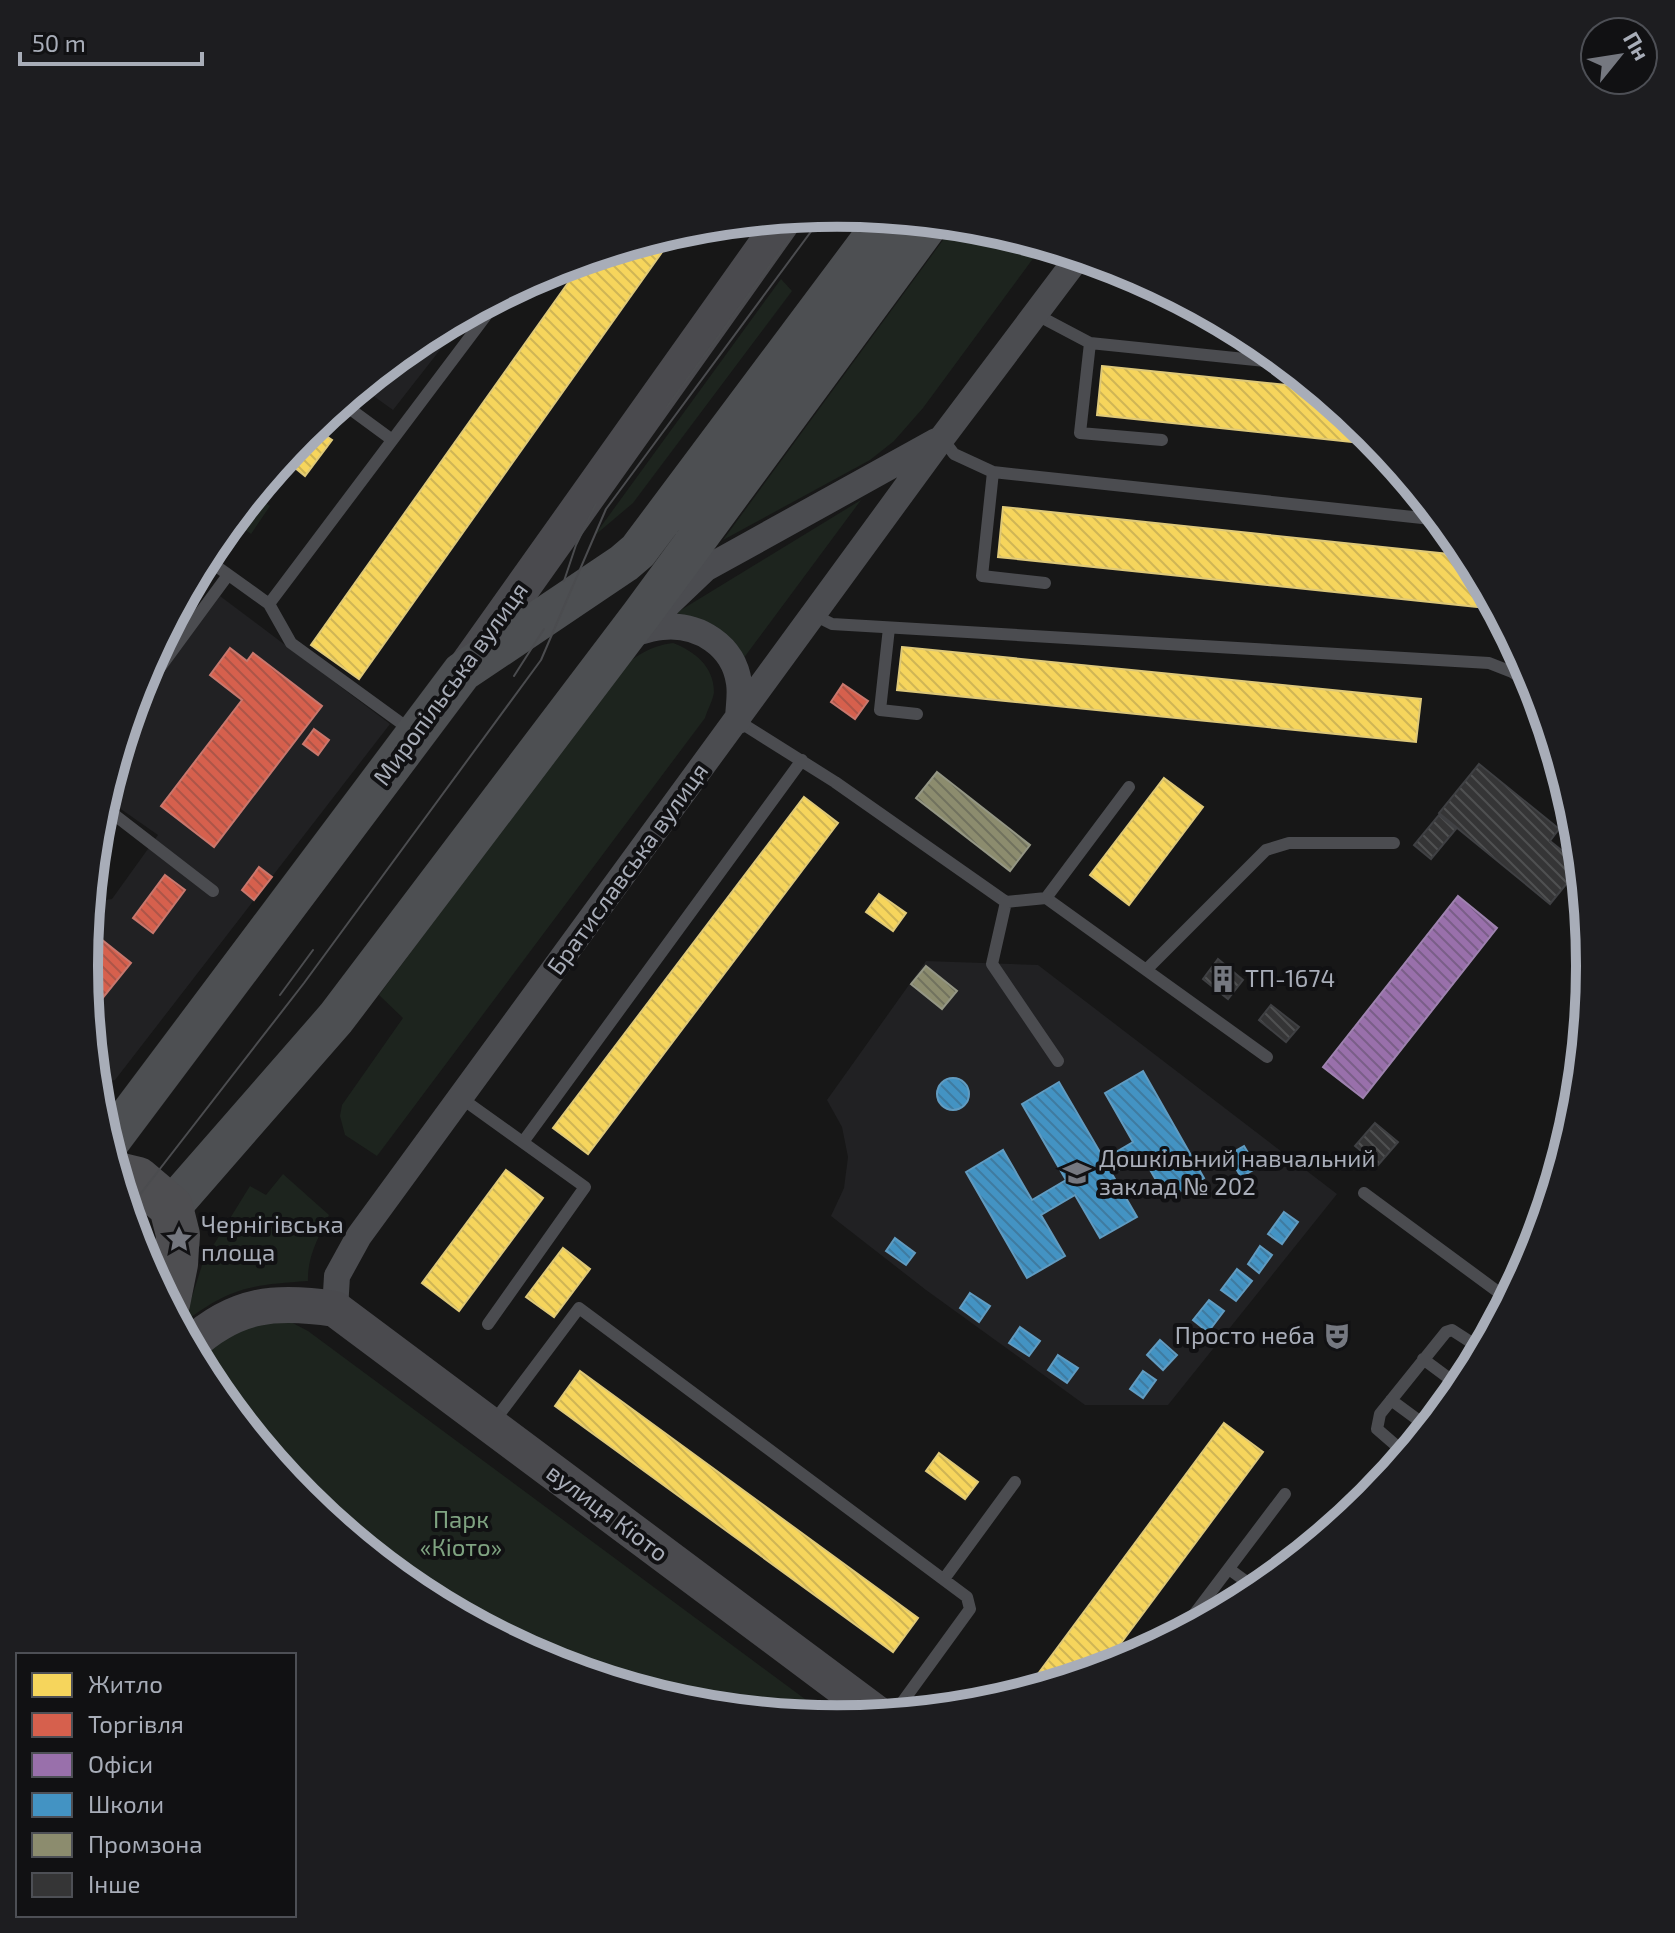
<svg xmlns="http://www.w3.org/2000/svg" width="1675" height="1933" font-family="'Exo 2',sans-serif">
	<defs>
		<pattern id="homes-back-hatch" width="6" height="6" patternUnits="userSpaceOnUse" patternTransform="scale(2)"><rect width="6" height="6" fill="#f6d55c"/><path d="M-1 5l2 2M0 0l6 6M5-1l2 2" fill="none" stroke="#cfb555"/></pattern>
		<pattern id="shops-back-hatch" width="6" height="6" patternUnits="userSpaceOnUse" patternTransform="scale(2)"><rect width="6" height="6" fill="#d6604d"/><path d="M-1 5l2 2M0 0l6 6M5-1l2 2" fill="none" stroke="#ad5548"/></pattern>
		<pattern id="offices-back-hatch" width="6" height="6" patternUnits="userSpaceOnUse" patternTransform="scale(2)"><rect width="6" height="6" fill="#9970ab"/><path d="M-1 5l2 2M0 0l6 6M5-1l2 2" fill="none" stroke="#7a5e88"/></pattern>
		<pattern id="schools-back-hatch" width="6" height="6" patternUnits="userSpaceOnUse" patternTransform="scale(2)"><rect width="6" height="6" fill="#4393c3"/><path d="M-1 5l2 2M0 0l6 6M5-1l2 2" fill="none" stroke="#3f7ba0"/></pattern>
		<pattern id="industry-back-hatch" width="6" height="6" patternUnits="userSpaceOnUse" patternTransform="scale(2)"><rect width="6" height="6" fill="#8c8c6e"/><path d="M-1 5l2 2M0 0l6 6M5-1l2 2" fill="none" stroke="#71725e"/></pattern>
		<pattern id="building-back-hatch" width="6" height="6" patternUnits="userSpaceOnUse" patternTransform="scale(2)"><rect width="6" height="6" fill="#353536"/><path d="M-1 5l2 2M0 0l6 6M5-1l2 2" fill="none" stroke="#4f5051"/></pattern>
	</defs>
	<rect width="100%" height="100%" fill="#171717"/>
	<!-- built -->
	<path fill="#212123" d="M 468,314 L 393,410 L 361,387 L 419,340 Z
		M 220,596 L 390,724 L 115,1080 L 96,1086 L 84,966 L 90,902 L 112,899 L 158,835 L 105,798 L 129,719 Z
		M 926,961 L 1038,965 L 1337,1194 L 1168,1405 L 1085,1405 L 926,1290 L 831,1216 L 844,1188 L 848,1157 L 842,1127 L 827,1100 Z"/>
	<!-- green -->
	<path fill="#1d241e" d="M 954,225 L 985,228 L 1043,245 L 923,408 L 894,441 L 870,460 L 723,540 Z
		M 781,279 L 792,291 L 633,503 L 594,536 Z
		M 255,495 L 270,506 L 251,534 L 233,521 Z
		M 861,500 L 743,659 C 719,633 712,620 676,613 Z
		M 673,643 C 694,651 714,666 714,692 C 713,700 707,711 705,718 L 377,1156 L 345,1135 L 340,1116 L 342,1105 L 403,1018 L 379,995 L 622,668 C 638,654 651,646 673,643 Z
		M 283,1174 L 329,1215 C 319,1236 307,1257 308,1281 C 250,1285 232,1287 184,1322 L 203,1262 L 250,1186 L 266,1195 Z
		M 283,1318 L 308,1331 L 832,1719 L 690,1705 L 549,1662 L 419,1593 L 304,1499 L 211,1385 L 198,1361 C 218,1332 251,1327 283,1318 Z"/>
	<!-- homes -->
	<path fill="url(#homes-back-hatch)" stroke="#dfc978" stroke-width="2" d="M 677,231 L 359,679 L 311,645 L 585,259 Z
		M 1102,366 L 1315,388 L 1371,434 L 1380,445 L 1097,415 Z
		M 313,427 L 332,440 L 305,476 L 284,459 Z
		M 1003,507 L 1468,556 L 1497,609 L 998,557 Z
		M 189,589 L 196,595 L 168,634 L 166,632 Z
		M 902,647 L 1421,699 L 1416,742 L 897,690 Z
		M 1164,778 L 1203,807 L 1129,905 L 1090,875 Z
		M 804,797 L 838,823 L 588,1154 L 553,1128 Z
		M 100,813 L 106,813 L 107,876 L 93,876 Z
		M 879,894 L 906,913 L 893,931 L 866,912 Z
		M 506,1170 L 543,1198 L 459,1311 L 422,1283 Z
		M 563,1248 L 590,1269 L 554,1317 L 526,1297 Z
		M 580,1371 L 918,1618 L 893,1652 L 555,1406 Z
		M 1224,1423 L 1263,1452 L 1101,1670 L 1035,1690 L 1029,1686 Z
		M 939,1453 L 978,1482 L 965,1499 L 926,1471 Z
		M 1310,1535 L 1318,1542 L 1285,1569 Z"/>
	<!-- shops -->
	<path fill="url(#shops-back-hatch)" stroke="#c8776d" stroke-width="2" d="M 230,648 L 247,661 L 253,653 L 322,706 L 214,847 L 161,806 L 242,700 L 210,675 Z
		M 843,684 L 868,701 L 855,719 L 831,702 Z
		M 314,729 L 329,740 L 318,755 L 303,744 Z
		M 259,867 L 272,877 L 254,900 L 242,890 Z
		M 165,875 L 185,890 L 153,933 L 133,918 Z
		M 91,931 L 131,963 L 89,1015 L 84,966 L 87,936 Z"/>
	<!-- offices -->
	<path fill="url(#offices-back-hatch)" stroke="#9e82af" stroke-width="2" d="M 1458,896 L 1497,928 L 1363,1098 L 1323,1067 Z"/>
	<!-- schools -->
	<path fill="url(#schools-back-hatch)" stroke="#619bc0" stroke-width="2" d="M 1143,1071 L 1204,1178 L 1167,1199 L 1142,1156 L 1112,1174 L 1137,1217 L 1100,1238 L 1075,1195 L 1041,1215 L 1065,1256 L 1027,1278 L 966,1172 L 1003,1150 L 1032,1200 L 1066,1180 L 1022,1104 L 1059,1082 L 1104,1159 L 1133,1142 L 1105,1093 Z
		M937 1094a16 16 0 1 1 32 0a16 16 0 1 1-32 0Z
		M 1244,1146 L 1257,1168 L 1241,1177 L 1228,1155 Z
		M 1284,1212 L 1298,1222 L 1282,1244 L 1268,1234 Z
		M 895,1238 L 915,1253 L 906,1265 L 886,1251 Z
		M 1260,1246 L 1272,1255 L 1259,1273 L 1248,1264 Z
		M 1237,1269 L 1252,1281 L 1236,1301 L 1221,1290 Z
		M 970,1293 L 990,1306 L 979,1322 L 960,1308 Z
		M 1209,1300 L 1224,1311 L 1208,1332 L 1193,1320 Z
		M 1020,1327 L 1040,1341 L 1029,1356 L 1009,1343 Z
		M 1160,1340 L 1177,1355 L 1163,1370 L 1147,1355 Z
		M 1058,1355 L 1078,1368 L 1067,1383 L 1048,1370 Z
		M 1143,1371 L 1156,1380 L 1143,1398 L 1130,1389 Z"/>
	<!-- industry -->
	<path fill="url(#industry-back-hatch)" stroke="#949684" stroke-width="2" d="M 937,772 L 1030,845 L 1010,871 L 916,798 Z
		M 926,966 L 957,991 L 942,1009 L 911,984 Z"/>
	<!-- building -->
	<path fill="url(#building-back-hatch)" stroke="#3f4043" stroke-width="2" d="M 1479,764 L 1559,829 L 1550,841 L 1581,866 L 1550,904 L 1439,813 Z
		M 1439,815 L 1456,829 L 1431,859 L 1414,845 Z
		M 1218,959 L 1243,980 L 1228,999 L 1203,979 Z
		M 1271,1005 L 1299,1027 L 1286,1042 L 1259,1020 Z
		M 1375,1123 L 1398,1142 L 1378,1165 L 1355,1146 Z"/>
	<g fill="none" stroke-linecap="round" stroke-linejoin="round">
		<!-- lane -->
		<path stroke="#4b4c50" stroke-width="12" d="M 1037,315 L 1090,343 L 1284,363
			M 1090,343 L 1080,433 L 1162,440
			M 342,403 L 391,439
			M 942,438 L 954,454 L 993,472 L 1441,520
			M 993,472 L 982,576 L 1045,583
			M 205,558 L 269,604 L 291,643 L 412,731
			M 269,604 L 500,297
			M 814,615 L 832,624 L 1489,663 L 1512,672 L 1537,688
			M 889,628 L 880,710 L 917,714
			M 134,703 L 228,575
			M 738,721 L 835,782 L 1006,902 L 1046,898 L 1267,1057
			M 103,806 L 213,891
			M 1046,898 L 1129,787
			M 1006,902 L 992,964 L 1058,1061
			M 1147,969 L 1266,850 L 1289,843 L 1394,843
			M 461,1098 L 585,1187 L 488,1324
			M 523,1142 L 802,760
			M 1364,1193 L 1509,1300
			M 1423,1359 L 1462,1388
			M 1391,1400 L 1429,1428
			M 492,1424 L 579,1308 L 967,1597 L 970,1609 L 893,1715
			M 1407,1455 L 1377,1429 L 1380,1414 L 1446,1332 L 1452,1330 L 1483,1350
			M 1229,1569 L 1259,1591
			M 944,1579 L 1015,1482
			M 1180,1633 L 1285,1494"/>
		<!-- street -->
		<path stroke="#4b4c50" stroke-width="26" d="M 664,608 L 705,569 L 936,441
			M 625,636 C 637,633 650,628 662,627 C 699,623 734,646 739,683 C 741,695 738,709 738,721
			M 335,1309 L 337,1276 L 359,1236 L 942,438 L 1079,256"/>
		<!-- secondary -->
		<path stroke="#4a4a4e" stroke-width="36" d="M 466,667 L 785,218
			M 190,1345 C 236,1303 276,1300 335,1309 L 880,1716"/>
		<!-- primary -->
		<path stroke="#4d4f52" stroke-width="40" d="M 108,1144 L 462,672 L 624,563 L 638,551 L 887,218
			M 171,1207 L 336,1018 L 641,615 L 930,222"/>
		<!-- highway -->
		<path stroke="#4e4e51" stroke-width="44" d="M 117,1174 L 138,1179 L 171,1207 L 178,1235 L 176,1264 L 168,1304"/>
		<!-- tram -->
		<path stroke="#4b4c4f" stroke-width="2" d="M 667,407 L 806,216
			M 564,581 L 576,545 L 596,504
			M 514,676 L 544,629
			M 280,995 L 313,950
			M 128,1210 L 304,983 L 541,660 L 606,509 L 824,214"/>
	</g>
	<!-- icons -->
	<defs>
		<g id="building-bare" transform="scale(2.16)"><path d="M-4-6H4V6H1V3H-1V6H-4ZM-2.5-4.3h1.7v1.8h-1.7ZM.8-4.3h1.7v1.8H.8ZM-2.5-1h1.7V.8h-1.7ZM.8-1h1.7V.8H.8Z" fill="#757880" stroke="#111113" stroke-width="2.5" paint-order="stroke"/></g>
		<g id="school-bare" transform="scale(2.16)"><path d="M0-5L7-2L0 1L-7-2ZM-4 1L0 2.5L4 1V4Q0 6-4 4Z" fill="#757880" stroke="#111113" stroke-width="2.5" paint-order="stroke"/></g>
		<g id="sight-bare" transform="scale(2.16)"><path d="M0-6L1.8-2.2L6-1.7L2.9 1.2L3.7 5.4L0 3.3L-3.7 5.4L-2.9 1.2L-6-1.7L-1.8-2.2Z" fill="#757880" stroke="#111113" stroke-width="2.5" paint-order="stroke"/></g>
		<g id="theatre-bare" transform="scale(2.16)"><path d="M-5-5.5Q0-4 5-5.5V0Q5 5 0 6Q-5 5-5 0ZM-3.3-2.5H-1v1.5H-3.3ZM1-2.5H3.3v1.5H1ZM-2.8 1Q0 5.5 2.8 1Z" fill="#757880" stroke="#111113" stroke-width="2.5" paint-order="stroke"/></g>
	</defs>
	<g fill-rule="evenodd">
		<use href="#building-bare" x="1223" y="979"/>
		<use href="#school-bare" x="1077" y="1173"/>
		<use href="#sight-bare" x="179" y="1239"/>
		<use href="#theatre-bare" x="1337" y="1336"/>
	</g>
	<g text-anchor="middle" stroke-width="8" stroke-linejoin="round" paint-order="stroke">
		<!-- street labels -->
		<g font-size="24" fill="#a8adb8" stroke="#111113">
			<text transform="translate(451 684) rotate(-54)" y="8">Миропільська вулиця</text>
			<text transform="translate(628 869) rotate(-54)" y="8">Братиславська вулиця</text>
			<text transform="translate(607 1513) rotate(37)" y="8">вулиця Кіото</text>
		</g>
		<!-- poi labels -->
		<g font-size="24" fill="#a8adb8" stroke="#111113" text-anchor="start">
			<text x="1245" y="987">ТП-1674</text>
			<text x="1099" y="1167">Дошкільний навчальний<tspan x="1099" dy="28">заклад № 202</tspan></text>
			<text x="201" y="1233">Чернігівська<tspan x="201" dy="28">площа</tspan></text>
			<text x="1315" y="1344" text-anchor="end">Просто неба</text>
		</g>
		<!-- park labels -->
		<g font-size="24" fill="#7fa381" stroke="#111113">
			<text x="461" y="1528">Парк<tspan x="461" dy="28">«Кіото»</tspan></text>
		</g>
	</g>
	<!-- crop -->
	<path d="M0 0H1675V1933H0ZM98 966a739 739 0 1 1 1478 0a739 739 0 1 1-1478 0Z" fill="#1d1d20" fill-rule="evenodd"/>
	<path fill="none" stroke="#a8adb8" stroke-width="10" d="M98 966a739 739 0 1 1 1478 0a739 739 0 1 1-1478 0Z"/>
	<!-- legend -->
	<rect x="16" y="1653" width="280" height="264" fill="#111113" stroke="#4d4f55" stroke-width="2"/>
	<rect x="32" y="1673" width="40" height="24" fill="#f6d55c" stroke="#4d4f55" stroke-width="2"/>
	<text x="88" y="1693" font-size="24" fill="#a8adb8">Житло</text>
	<rect x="32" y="1713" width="40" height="24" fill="#d6604d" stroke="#4d4f55" stroke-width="2"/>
	<text x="88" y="1733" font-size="24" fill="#a8adb8">Торгівля</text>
	<rect x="32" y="1753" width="40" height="24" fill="#9970ab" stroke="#4d4f55" stroke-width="2"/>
	<text x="88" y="1773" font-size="24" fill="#a8adb8">Офіси</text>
	<rect x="32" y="1793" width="40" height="24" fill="#4393c3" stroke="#4d4f55" stroke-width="2"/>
	<text x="88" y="1813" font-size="24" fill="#a8adb8">Школи</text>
	<rect x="32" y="1833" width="40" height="24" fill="#8c8c6e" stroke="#4d4f55" stroke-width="2"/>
	<text x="88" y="1853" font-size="24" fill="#a8adb8">Промзона</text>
	<rect x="32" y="1873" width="40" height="24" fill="#353536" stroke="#4d4f55" stroke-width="2"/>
	<text x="88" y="1893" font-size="24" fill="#a8adb8">Інше</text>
	<!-- north arrow -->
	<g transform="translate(1619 56) rotate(60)"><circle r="38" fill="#111113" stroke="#4d4f55" stroke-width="2"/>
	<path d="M0-6L14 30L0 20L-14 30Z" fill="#757880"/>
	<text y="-12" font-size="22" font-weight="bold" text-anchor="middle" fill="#a8adb8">Пн</text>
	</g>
	<!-- scale -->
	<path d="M20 52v12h182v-12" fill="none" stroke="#a8adb8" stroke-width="4"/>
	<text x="32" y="52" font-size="24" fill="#a8adb8" stroke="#111113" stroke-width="6" paint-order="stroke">50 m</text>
</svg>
